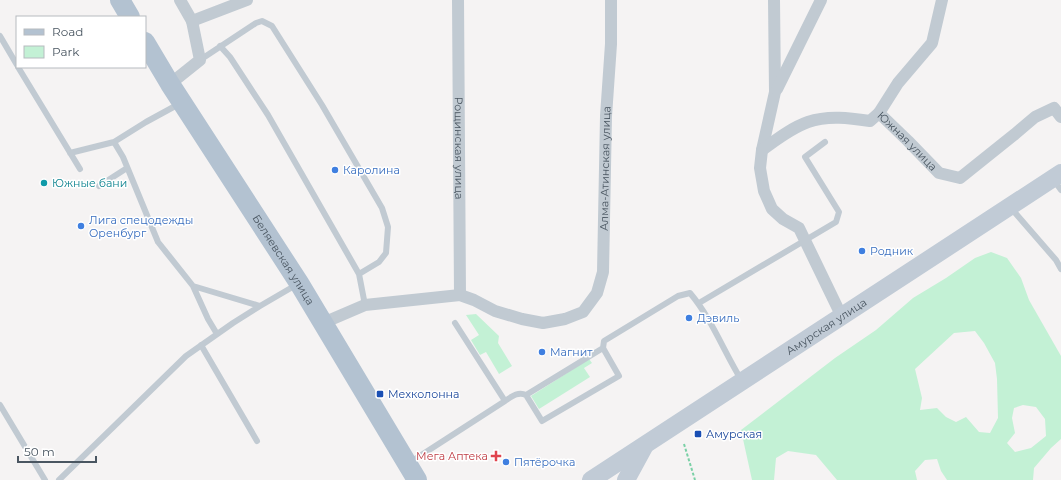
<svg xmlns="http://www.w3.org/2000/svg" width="1061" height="480" font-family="Montserrat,sans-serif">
	<rect width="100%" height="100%" fill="#f5f3f3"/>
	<!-- green -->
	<path fill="#c3f1d5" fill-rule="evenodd" d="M 991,252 L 1007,258 L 1021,278 L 1029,300 L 1061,356 L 1061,439 L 1051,448 L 1034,468 L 1033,480 L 947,480 L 941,471 L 937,459 L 925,460 L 915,471 L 917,480 L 837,480 L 816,455 L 788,451 L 776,458 L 774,480 L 752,480 L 741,430 L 835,358 L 876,330 L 913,298 L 946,278 L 975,258 ZM 975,331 L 984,343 L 995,363 L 997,379 L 998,418 L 990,433 L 979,432 L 966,417 L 956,422 L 946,417 L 937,408 L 920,410 L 922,398 L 915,369 L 954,333 ZM 1023,405 L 1036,407 L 1045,419 L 1046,436 L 1031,448 L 1015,452 L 1007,443 L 1015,433 L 1012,418 L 1014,408 Z
		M 476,314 L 499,336 L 498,343 L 512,366 L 499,374 L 486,352 L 480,355 L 471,340 L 479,335 L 466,315 Z
		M 589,359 L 592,363 L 584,368 L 590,377 L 539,409 L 531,396 Z"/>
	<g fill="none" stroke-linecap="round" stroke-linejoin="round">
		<!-- path -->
		<path stroke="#7ad0a6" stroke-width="2" stroke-dasharray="3 2" stroke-linecap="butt" d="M 684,444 L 695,480"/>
		<!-- lane -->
		<path stroke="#c1cad2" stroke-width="6" d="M 0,36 L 17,65
			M 220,46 L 230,57 L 268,115 L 359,274 L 365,305
			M 200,60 L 256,23 L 262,21 L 272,26 L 322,105 L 382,208 L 388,227 L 386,253 L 379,262 L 359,274
			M 18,67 L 80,169
			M 114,142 L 123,157 L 158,242 L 193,286 L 260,306 L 296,285
			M 70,153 L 114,142 L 146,122 L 179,104
			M 1053,179 L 1061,190
			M 99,186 L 127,168
			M 1010,207 L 1056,260 L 1061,269
			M 193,286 L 208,319 L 217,334
			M 699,303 L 836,222 L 839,212 L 805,157 L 825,142
			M 201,345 L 257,441
			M 526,395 L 603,348
			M 505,401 C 511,397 518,391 526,395 L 542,421 L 619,376 L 603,348 L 604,341 L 678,296 L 690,293 C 712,319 724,352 742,381
			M 0,405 L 45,480
			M 409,463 L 505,401 L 455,323
			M 59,480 L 186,356 L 233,323 L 260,306"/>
		<!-- street -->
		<g stroke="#c1cad2" stroke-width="12">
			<path d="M 180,0 L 192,21"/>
			<path id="s1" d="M 458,0 L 460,295"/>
			<path d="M 774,0 L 775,92 L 762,150 L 760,168 L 764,191 L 772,209 L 783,219 L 799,228 L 842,317"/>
			<path id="s2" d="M 942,0 L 932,43 L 898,83 L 879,113 L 908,141 L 939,173 L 960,178 L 1015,134 L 1035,117 L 1054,108 L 1061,117"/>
			<path d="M 170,84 L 200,60 L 192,21 L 247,0"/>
			<path d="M 777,89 L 821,0"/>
			<path d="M 762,150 C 776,140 791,128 808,122 C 828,115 850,118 870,121 L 879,113"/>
			<path id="s3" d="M 323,323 L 365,305 L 460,295 L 474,300 L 495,311 L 522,319 L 543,323 L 565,319 L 583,312 L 597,293 L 603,272 L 606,116 L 611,44 L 611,0"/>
		</g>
		<!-- secondary -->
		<g stroke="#c1cbd6" stroke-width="18">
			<path id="s4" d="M 591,480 L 1061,173"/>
			<path d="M 626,480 L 644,447"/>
		</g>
		<!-- primary -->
		<g stroke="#b3c2d1" stroke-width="20">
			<path d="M 120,0 L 130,17"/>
			<path id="s5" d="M 145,42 L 170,84 L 299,283 L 417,480"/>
		</g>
	</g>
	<!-- markers -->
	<g fill="#3f7fe0" stroke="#fff" stroke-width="1.5">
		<circle cx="335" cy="170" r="4"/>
		<circle cx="81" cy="226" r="4"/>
		<circle cx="862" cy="251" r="4"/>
		<circle cx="689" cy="318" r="4"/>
		<circle cx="542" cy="352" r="4"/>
		<circle cx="506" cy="462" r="4"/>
	</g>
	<circle fill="#0f9aa8" stroke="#fff" stroke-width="1.5" cx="44" cy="183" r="4"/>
	<g fill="#1a4fb4" stroke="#fff" stroke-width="1.5">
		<rect x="376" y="390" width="8" height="8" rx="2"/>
		<rect x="694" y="430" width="8" height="8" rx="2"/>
	</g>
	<path fill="#e0444e" stroke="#fff" stroke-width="1.5" d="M494 450h4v4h4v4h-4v4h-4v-4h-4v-4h4z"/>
	<g text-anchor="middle" stroke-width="3" stroke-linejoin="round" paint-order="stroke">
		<!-- street labels -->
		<g font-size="11" fill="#4a5661" stroke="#fff">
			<text dy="4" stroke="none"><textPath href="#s2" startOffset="172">Южная улица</textPath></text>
			<text dy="4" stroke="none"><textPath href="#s1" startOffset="148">Рощинская улица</textPath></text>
			<text dy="4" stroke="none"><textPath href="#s3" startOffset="420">Алма-Атинская улица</textPath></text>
			<text dy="4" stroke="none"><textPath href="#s5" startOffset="258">Беляевская улица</textPath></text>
			<text dy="4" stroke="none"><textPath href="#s4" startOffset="281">Амурская улица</textPath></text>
		</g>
		<!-- shop labels -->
		<g font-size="11" fill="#366cbe" stroke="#fff" text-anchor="start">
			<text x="343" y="174">Каролина</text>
			<text x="89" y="224">Лига спецодежды<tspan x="89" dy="13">Оренбург</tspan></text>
			<text x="870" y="255">Родник</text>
			<text x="697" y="322">Дэвиль</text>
			<text x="550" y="356">Магнит</text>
			<text x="514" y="466">Пятёрочка</text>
		</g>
		<!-- culture labels -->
		<g font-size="11" fill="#0d838f" stroke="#fff" text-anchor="start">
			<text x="52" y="187">Южные бани</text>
		</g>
		<!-- transit labels -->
		<g font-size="11" fill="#164399" stroke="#fff" text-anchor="start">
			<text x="388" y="398">Мехколонна</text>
			<text x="706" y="438">Амурская</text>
		</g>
		<!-- health labels -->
		<g font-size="11" fill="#be3a42" stroke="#fff" text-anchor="end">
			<text x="488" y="460">Мега Аптека</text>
		</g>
	</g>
	<!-- legend -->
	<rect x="16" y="16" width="130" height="52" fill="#ffffff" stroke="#b7bbc0"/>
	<rect x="24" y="29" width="20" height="6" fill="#b3c2d1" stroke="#b7bbc0"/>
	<text x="52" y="36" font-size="12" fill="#4a5661">Road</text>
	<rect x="24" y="46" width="20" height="12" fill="#c3f1d5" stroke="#b7bbc0"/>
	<text x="52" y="56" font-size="12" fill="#4a5661">Park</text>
	<!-- scale -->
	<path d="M18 456v6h78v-6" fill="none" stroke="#4a5661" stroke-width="2"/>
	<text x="24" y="456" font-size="12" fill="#4a5661" stroke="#ffffff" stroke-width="3" paint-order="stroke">50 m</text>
</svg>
